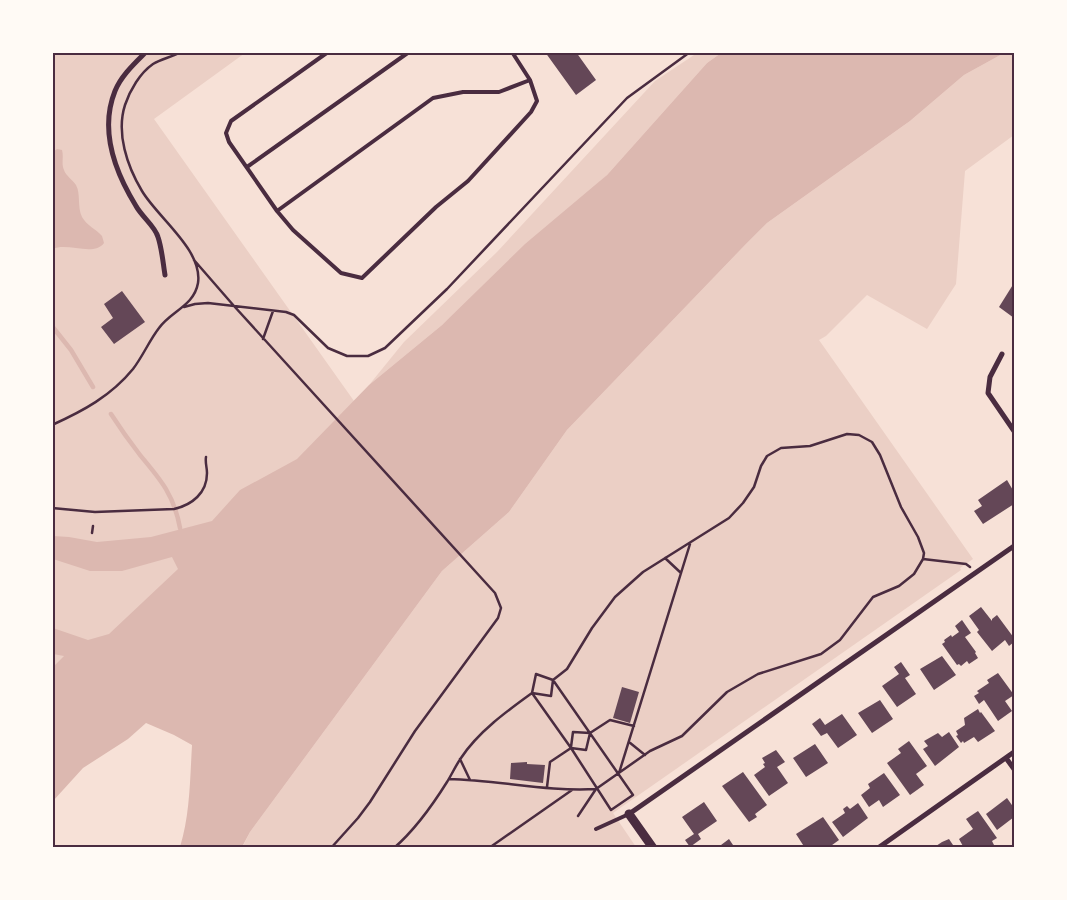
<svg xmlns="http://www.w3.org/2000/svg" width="1067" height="900" font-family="'Space Grotesk',sans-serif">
	<rect width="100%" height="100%" fill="#f7e1d7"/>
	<!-- green -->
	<path fill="#ebcfc5" d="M 53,53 L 245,53 L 154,119 L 354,401 L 53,725 Z
		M 697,53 L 721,53 L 707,63 L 607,175 L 442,325 L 369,385 L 404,342 L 497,252 L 655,81 Z
		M 1004,53 L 1014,53 L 1014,135 L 965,171 L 956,284 L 927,329 L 867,295 L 826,336 L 819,340 L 973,559 L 960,568 L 961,570 L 613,813 L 636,847 L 242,848 L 250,832 L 442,571 L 509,512 L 567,430 L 745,245 L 767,223 L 910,121 L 964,75 Z"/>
	<!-- water -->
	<path fill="#dcb8b0" d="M 721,53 L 1004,53 L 964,75 L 910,121 L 767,223 L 745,245 L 567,430 L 509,512 L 442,571 L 250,832 L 242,847 L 180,847 C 190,815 190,779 192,745 L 174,735 L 146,723 L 128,739 L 83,768 L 53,801 L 53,667 L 64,656 L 53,654 L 53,628 L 88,640 L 109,634 L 178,569 L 172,557 L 122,571 L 90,571 L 53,559 L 53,536 L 69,537 L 97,542 L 151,537 L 212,521 L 240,490 L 297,459 L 369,385 L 442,325 L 525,244 L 607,175 L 707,63 Z
		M 57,149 L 62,150 C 64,157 61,164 64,170 C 66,176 73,180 76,185 C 81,194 77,207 82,217 C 87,226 96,229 102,236 L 104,243 C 94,257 67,242 53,249 L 53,152 Z"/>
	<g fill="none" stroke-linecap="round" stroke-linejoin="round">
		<!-- stream -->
		<path stroke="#dcb8b0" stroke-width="4.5" d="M 52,326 L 71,350 L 93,387
			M 111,414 C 120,428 130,442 140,455 C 161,480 174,495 180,528"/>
	</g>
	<!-- building -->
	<path fill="#644757" d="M 545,52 L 576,52 L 596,80 L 576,95 Z
		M 1014,283 L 1014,318 L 999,307 Z
		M 122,291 L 145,322 L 114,344 L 101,327 L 113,318 L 104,304 Z
		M 1007,480 L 1014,492 L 1014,504 L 983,524 L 974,511 L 982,506 L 978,500 Z
		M 981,607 L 992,621 L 992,619 L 997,615 L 1014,638 L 1014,642 L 1009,646 L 1005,640 L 992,651 L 977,632 L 979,630 L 969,616 Z
		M 962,620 L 971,633 L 965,637 L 976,652 L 975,653 L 978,658 L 969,664 L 967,661 L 961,666 L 959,664 L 957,665 L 942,644 L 945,642 L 944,640 L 951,635 L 952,637 L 959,632 L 955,626 Z
		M 942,656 L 956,675 L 934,690 L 920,669 Z
		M 901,662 L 910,675 L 905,678 L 916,694 L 897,707 L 882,686 L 899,674 L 894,667 Z
		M 998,673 L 1014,695 L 1005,701 L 1012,711 L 998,721 L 984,700 L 979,704 L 974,696 L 979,693 L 977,691 L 989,683 L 987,680 Z
		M 622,687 L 639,692 L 630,723 L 613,718 Z
		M 880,700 L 893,719 L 872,733 L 858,713 Z
		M 978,709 L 980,713 L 981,712 L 995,731 L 978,742 L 974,737 L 964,743 L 963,741 L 961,743 L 956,736 L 958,735 L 956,731 L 965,725 L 964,718 Z
		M 842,714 L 857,735 L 838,748 L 827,733 L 821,736 L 812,724 L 820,718 L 825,725 Z
		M 949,732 L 959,747 L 935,766 L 923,749 L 928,746 L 924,741 L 938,733 L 942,737 Z
		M 909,741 L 927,766 L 916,774 L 924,785 L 910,795 L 887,763 L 901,753 L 898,749 Z
		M 815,744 L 828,763 L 806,777 L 793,758 Z
		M 776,750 L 785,762 L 777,767 L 788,783 L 769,796 L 754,775 L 765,767 L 763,764 L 765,763 L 762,758 Z
		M 527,762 L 527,764 L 545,765 L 543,783 L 510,779 L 511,763 Z
		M 743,772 L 767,805 L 755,814 L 757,817 L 749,822 L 722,786 Z
		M 884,773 L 900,795 L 883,807 L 879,800 L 869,807 L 861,795 L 870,788 L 868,784 Z
		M 1007,798 L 1014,808 L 1014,817 L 997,830 L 986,814 Z
		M 704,802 L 717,821 L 698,834 L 701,839 L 690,847 L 685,840 L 694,834 L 682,817 Z
		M 858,803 L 868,818 L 843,837 L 832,822 L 845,813 L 843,809 L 847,806 L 850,809 Z
		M 978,811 L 997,838 L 992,841 L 994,845 L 991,848 L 964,848 L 959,839 L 973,829 L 966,819 Z
		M 823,817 L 839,840 L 828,848 L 805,848 L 796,834 Z
		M 729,839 L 735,848 L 717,848 Z
		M 949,839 L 955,848 L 933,848 L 942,842 Z"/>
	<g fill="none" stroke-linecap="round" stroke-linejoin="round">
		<!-- path -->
		<path stroke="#4a2c40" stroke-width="2.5" d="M 194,260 L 234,306 L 495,593 L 501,608 L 498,618 L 415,731 L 370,802 L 358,818 L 331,848
			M 184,307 L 195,304 L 208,303 L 286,312 L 294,315 L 328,348 L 347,356 L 368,356 L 385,348 L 447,289 L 627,98 L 690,52
			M 263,339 L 273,311
			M 52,425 C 83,411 111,396 133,369 C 143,356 149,341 159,328 C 171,311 194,306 198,283 C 203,250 158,218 142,191 C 127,166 116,133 125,105 C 130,90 140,73 153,64 C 161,59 172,57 181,52
			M 52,508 L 95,512 L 174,509 C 192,505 207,493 207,473 C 207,467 205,463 206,457
			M 92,533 L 93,526
			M 665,558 L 681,573
			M 923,559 L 966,564 L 970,567
			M 536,674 L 553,680 L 633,795 L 611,810 L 571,748 L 532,693 Z
			M 629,742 L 645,755
			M 571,747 L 573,732 L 590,733 L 610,720 L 634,726
			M 460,759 L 470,780
			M 619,773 L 690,544
			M 449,779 C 498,780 547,792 596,789
			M 547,787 L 550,762 L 571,748 L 586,750 L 590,733
			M 394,848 C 416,829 432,806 447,782 C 452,774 456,765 461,758 C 478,732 507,711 532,693 L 551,696 L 553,680 L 567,669 L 592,628 L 615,597 L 643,572 L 729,518 L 743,503 L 754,487 L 761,466 L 767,456 L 781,448 L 810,446 L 847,434 L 859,435 L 872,442 L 880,455 L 901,507 L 918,537 L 924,553 L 923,559 L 914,574 L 899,586 L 873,597 L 840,640 L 821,654 L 758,674 L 727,692 L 682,736 L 650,751 L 596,789 L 578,816
			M 489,848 L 572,790"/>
		<!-- service -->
		<path stroke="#4a2c40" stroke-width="4" d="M 328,52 L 231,121 L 226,133 L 229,142 L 277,211 L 293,230 L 341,273 L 362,278 L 436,207 L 468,181 L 531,112 L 537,101 L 530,80 L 512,52
			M 247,167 L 409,52
			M 277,211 L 433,98 L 463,92 L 499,92 L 530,80
			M 596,829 L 629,814"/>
		<!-- minor -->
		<path stroke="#4a2c40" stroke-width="5" d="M 146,52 C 134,64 121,76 115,91 C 99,131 115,172 136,206 C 142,217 155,226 158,237 C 162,249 163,263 165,275
			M 1002,354 L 990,377 L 988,393 L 1014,431
			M 1006,758 L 1014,769
			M 629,814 L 1014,546
			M 878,848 L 1014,752"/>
		<!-- tertiary -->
		<path stroke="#4a2c40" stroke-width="9" d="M 629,814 L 653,848"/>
	</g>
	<!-- border -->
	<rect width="1067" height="900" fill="none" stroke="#fffaf5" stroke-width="108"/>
	<rect x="54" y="54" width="959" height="792" fill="none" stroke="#4a2c40" stroke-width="2"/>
</svg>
